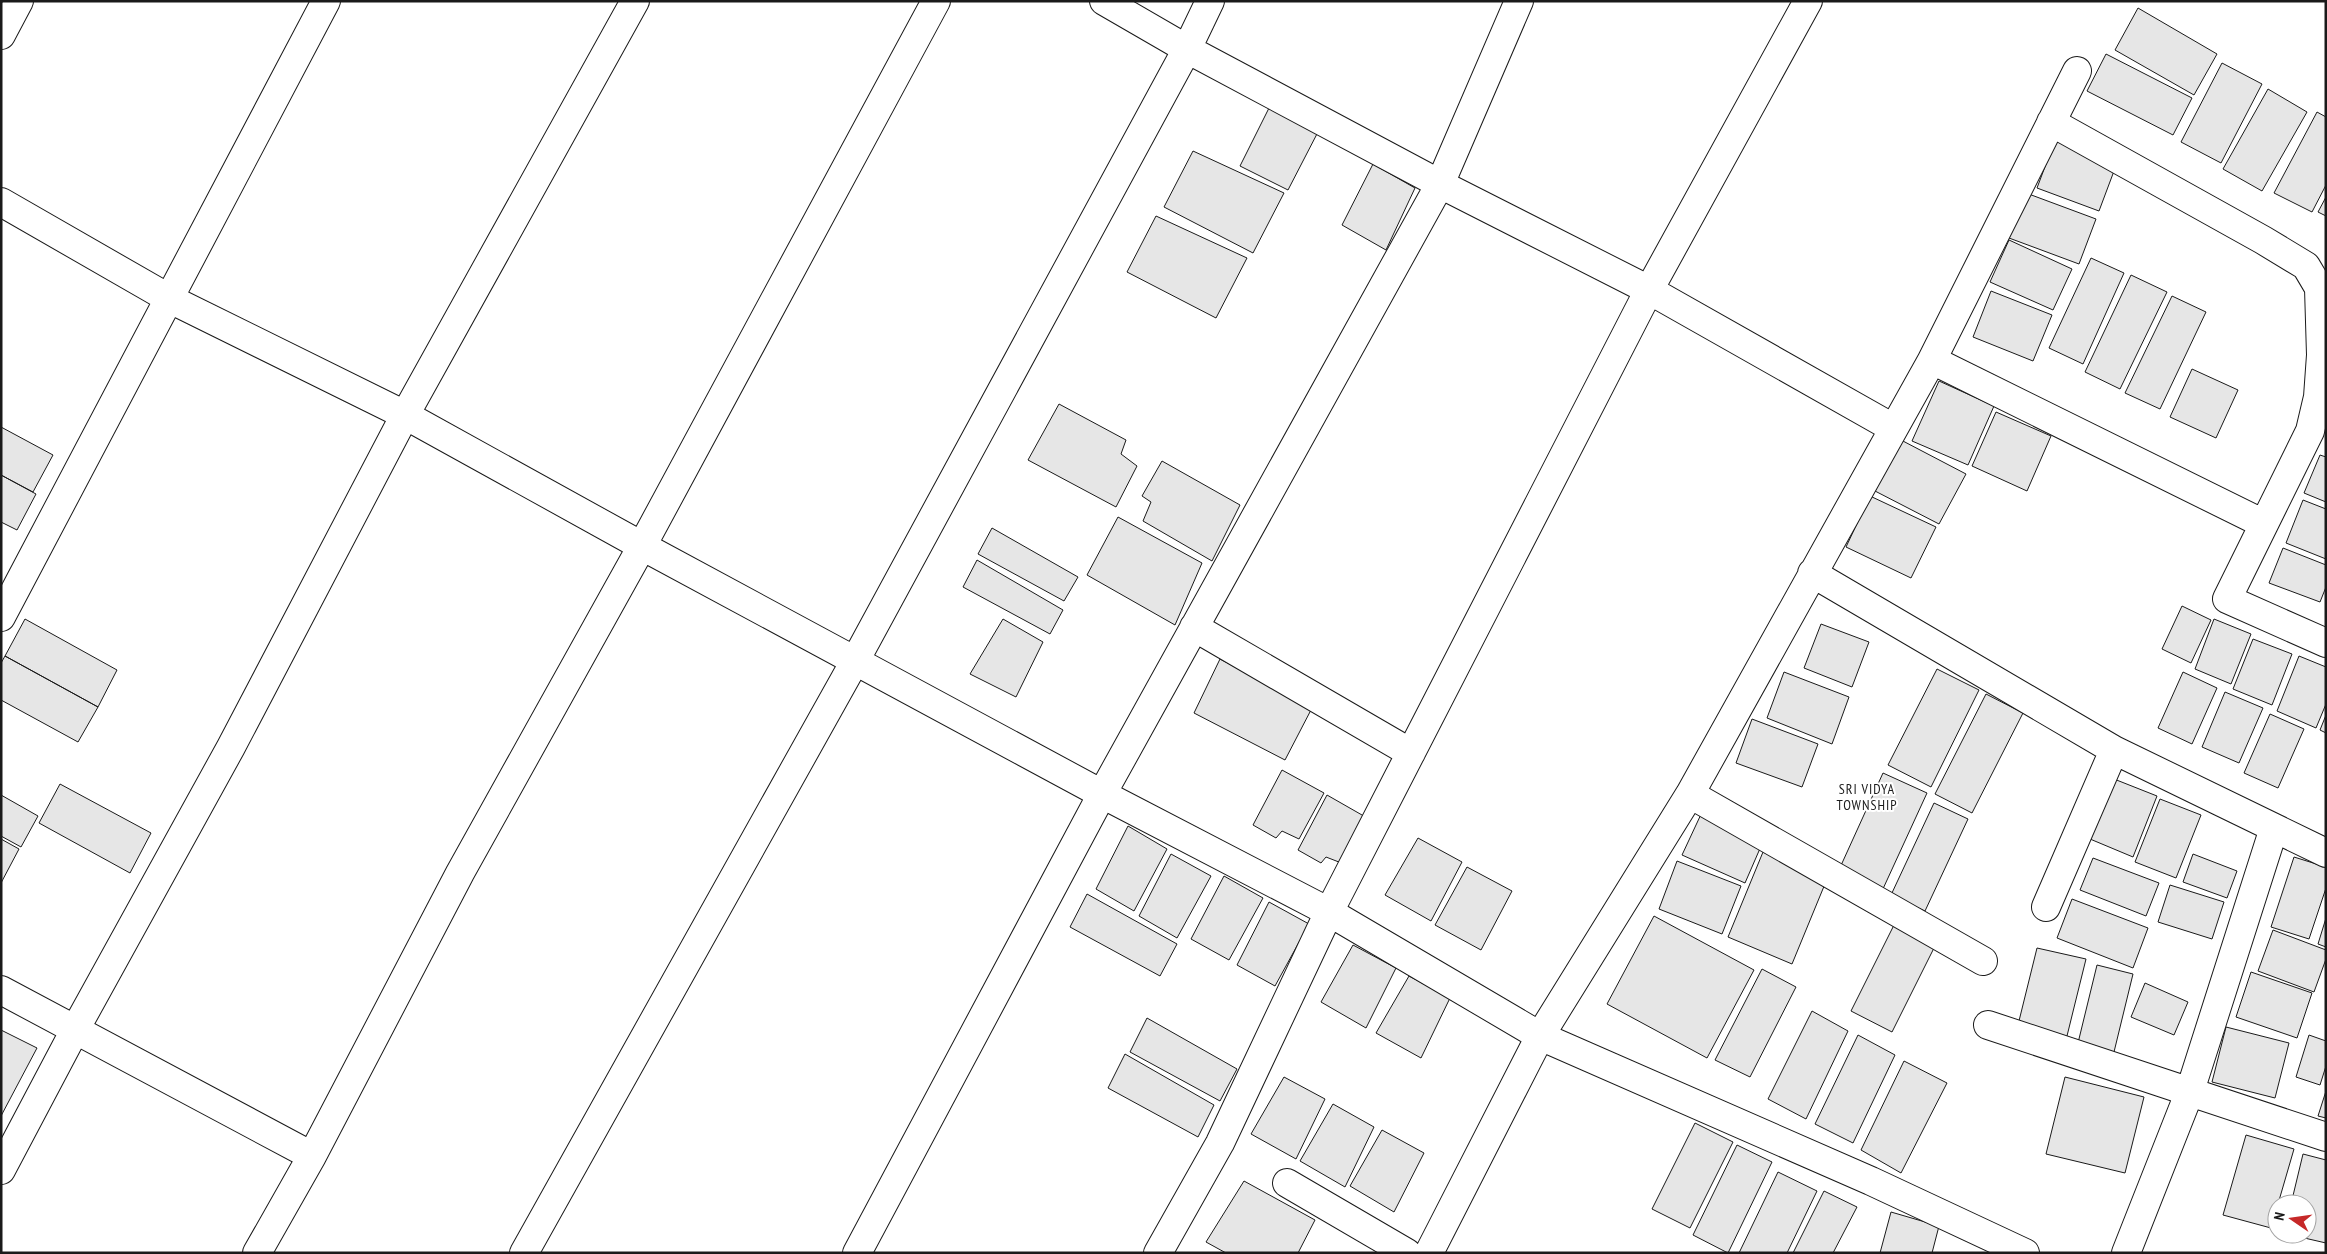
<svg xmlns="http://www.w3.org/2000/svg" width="2327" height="1254" font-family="'PT Sans Narrow',sans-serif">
	<rect width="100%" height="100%" fill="#fff"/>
	<!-- building -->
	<path fill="#e6e6e6" stroke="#1a1a1a" d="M 2138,8 L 2217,54 L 2194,95 L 2115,50 Z
		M 2106,54 L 2192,98 L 2173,135 L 2087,91 Z
		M 2222,63 L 2262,84 L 2221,163 L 2181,142 Z
		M 2268,89 L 2307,112 L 2262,191 L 2223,169 Z
		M 1270,106 L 1319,130 L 1288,190 L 1240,166 Z
		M 2317,112 L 2326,117 L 2326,185 L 2312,212 L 2274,193 Z
		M 2055,140 L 2117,163 L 2099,211 L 2037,188 Z
		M 1193,151 L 1284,193 L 1253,253 L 1164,207 Z
		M 1373,164 L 1415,188 L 1386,250 L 1342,225 Z
		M 2026,193 L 2096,219 L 2079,264 L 2009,238 Z
		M 2326,197 L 2326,216 L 2318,212 Z
		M 1156,216 L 1247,258 L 1216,318 L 1127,272 Z
		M 2009,240 L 2072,269 L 2053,310 L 1990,282 Z
		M 2091,258 L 2124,273 L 2083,364 L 2049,348 Z
		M 2131,275 L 2167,292 L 2120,389 L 2085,372 Z
		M 1991,291 L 2052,315 L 2033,361 L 1973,337 Z
		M 2172,296 L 2206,312 L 2160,409 L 2125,393 Z
		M 2192,369 L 2238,390 L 2216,438 L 2170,417 Z
		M 1939,381 L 1994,406 L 1968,465 L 1912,441 Z
		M 1059,404 L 1126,440 L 1121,454 L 1137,466 L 1116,507 L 1028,460 Z
		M 1996,412 L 2051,436 L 2027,491 L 1972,466 Z
		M 1,427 L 53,455 L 33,492 L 1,475 Z
		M 1901,440 L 1966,474 L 1939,524 L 1875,491 Z
		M 2320,455 L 2326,457 L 2326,502 L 2304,493 Z
		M 1162,461 L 1240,505 L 1212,561 L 1143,521 L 1151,502 L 1142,496 Z
		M 1,475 L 36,494 L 17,530 L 1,522 Z
		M 1870,496 L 1936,527 L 1911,578 L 1846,547 Z
		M 2303,500 L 2326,509 L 2326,559 L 2286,543 Z
		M 1118,517 L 1202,563 L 1175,625 L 1087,575 Z
		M 992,528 L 1078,577 L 1064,601 L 978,554 Z
		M 2283,548 L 2326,565 L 2326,587 L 2320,602 L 2269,583 Z
		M 977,560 L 1063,610 L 1050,634 L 963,587 Z
		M 2182,606 L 2211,620 L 2191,663 L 2162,649 Z
		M 25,619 L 117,670 L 98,707 L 5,656 Z
		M 1003,619 L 1043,642 L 1016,697 L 970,674 Z
		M 2214,619 L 2251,634 L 2231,684 L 2195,669 Z
		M 1821,624 L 1869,642 L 1852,687 L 1804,668 Z
		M 2253,639 L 2292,654 L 2272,705 L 2233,689 Z
		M 5,656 L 98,707 L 78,742 L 1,700 L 1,663 Z
		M 2299,656 L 2326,667 L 2326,704 L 2316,728 L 2277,711 Z
		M 1220,659 L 1312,708 L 1285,760 L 1194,713 Z
		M 1937,669 L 1979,690 L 1931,787 L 1888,765 Z
		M 1784,672 L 1849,697 L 1832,744 L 1767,718 Z
		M 2183,672 L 2217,688 L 2192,744 L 2158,728 Z
		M 2225,692 L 2263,708 L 2239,763 L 2202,747 Z
		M 1986,694 L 2023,713 L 1972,813 L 1935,794 Z
		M 2270,714 L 2304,729 L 2278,788 L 2244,773 Z
		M 2326,715 L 2326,733 L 2320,730 Z
		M 1752,719 L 1818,744 L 1802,787 L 1736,763 Z
		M 1282,770 L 1324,793 L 1299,839 L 1282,831 L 1276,838 L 1253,825 Z
		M 1883,773 L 1927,793 L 1882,891 L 1838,872 Z
		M 2114,779 L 2157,796 L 2133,857 L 2090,839 Z
		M 60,784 L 151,833 L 130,873 L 39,823 Z
		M 1,795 L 38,816 L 21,847 L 1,836 Z
		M 1327,795 L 1369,819 L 1344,864 L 1326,857 L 1321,863 L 1298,850 Z
		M 2160,799 L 2201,815 L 2176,878 L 2135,862 Z
		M 1934,803 L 1968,819 L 1925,911 L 1891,895 Z
		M 1703,810 L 1765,837 L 1745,883 L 1682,855 Z
		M 1128,826 L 1167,849 L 1134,911 L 1096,889 Z
		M 1418,838 L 1462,862 L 1431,921 L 1385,895 Z
		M 1,839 L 19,849 L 1,883 Z
		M 1763,852 L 1827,879 L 1792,964 L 1728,937 Z
		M 1171,854 L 1211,876 L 1177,938 L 1139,916 Z
		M 2193,854 L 2237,871 L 2227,898 L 2183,882 Z
		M 2294,857 L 2326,867 L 2326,888 L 2309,939 L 2271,927 Z
		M 2093,858 L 2159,883 L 2146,916 L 2080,890 Z
		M 1677,861 L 1741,886 L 1722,934 L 1659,909 Z
		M 1467,867 L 1512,891 L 1481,950 L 1435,925 Z
		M 1224,876 L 1263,898 L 1229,960 L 1191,939 Z
		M 2170,885 L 2224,902 L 2212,939 L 2158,922 Z
		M 1087,894 L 1177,944 L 1160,976 L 1070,927 Z
		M 2072,899 L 2148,928 L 2133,968 L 2057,938 Z
		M 1269,902 L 1309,924 L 1275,986 L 1237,965 Z
		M 1654,916 L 1754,970 L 1707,1058 L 1607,1004 Z
		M 2326,918 L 2326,947 L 2318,944 Z
		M 1896,921 L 1937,942 L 1892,1032 L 1851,1011 Z
		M 2273,930 L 2326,950 L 2326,959 L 2314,992 L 2258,971 Z
		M 1353,945 L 1396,968 L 1366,1028 L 1321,1002 Z
		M 2037,948 L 2086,959 L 2066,1040 L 2017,1029 Z
		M 2097,965 L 2133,974 L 2114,1052 L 2078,1043 Z
		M 1762,969 L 1796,987 L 1750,1077 L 1715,1060 Z
		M 2251,972 L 2312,993 L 2297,1038 L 2236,1017 Z
		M 1409,976 L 1450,998 L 1421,1058 L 1376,1033 Z
		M 2145,983 L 2188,1002 L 2174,1035 L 2131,1017 Z
		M 1812,1011 L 1848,1031 L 1806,1119 L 1768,1099 Z
		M 1147,1018 L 1237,1069 L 1220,1101 L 1130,1052 Z
		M 2226,1027 L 2289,1043 L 2275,1098 L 2212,1082 Z
		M 1,1030 L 37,1048 L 1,1116 Z
		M 1858,1035 L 1895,1055 L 1853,1143 L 1815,1124 Z
		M 2309,1035 L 2326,1041 L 2326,1066 L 2320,1085 L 2296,1077 Z
		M 1125,1054 L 1214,1105 L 1198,1137 L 1108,1088 Z
		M 1904,1061 L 1947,1083 L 1901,1173 L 1861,1150 Z
		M 1284,1077 L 1325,1099 L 1296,1159 L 1251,1134 Z
		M 2065,1077 L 2144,1097 L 2125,1173 L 2046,1154 Z
		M 2326,1091 L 2326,1118 L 2318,1116 Z
		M 1333,1104 L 1374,1127 L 1345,1187 L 1300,1161 Z
		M 1695,1123 L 1733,1142 L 1690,1228 L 1652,1209 Z
		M 1382,1130 L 1424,1153 L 1394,1212 L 1350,1186 Z
		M 2246,1135 L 2294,1149 L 2271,1228 L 2223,1215 Z
		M 1737,1145 L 1772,1162 L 1728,1253 L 1693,1235 Z
		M 2303,1154 L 2326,1160 L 2326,1243 L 2287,1234 L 2307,1234 L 2307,1204 L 2291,1204 Z
		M 1778,1172 L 1817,1191 L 1787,1253 L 1739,1253 Z
		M 1244,1181 L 1315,1220 L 1298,1253 L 1226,1253 L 1206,1242 Z
		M 1824,1191 L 1857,1207 L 1833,1253 L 1793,1253 Z
		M 1891,1212 L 1939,1226 L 1932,1253 L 1880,1253 Z"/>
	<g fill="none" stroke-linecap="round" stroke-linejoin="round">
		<!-- street casing -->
		<g stroke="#1a1a1a" stroke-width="30">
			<path id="street" d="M 1104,1 L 1187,49 L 1440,184 L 1649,290 L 1893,428
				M 1,35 L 19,1
				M 2051,122 L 2263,240 L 2306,266 L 2319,288 L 2321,355 L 2318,397 L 2310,431 L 2227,599 L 2326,643
				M 1,202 L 170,299 L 405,415 L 642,546 L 1102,794 L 1329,912 L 1540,1036 L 1871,1181 L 2025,1253
				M 1932,360 L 2264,524
				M 1812,573 L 2114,750 L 2326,853
				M 1,617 L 326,1
				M 1194,627 L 1411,753
				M 1690,794 L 1983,961
				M 2046,907 L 2114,750
				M 1,990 L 312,1156
				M 1988,1025 L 2326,1137
				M 1,1170 L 76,1028 L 231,747 L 405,415 L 635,1
				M 1287,1183 L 1407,1253
				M 257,1253 L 312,1156 L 460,873 L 642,546 L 936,1
				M 524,1253 L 855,661 L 1187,49 L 1210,1
				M 857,1253 L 1102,794 L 1440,184 L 1519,1
				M 1158,1253 L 1220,1143 L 1329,912 L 1649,290 L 1808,1
				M 1429,1253 L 1540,1036 L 1690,794 L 1932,360 L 2077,71
				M 2126,1253 L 2190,1091 L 2274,828"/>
		</g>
		<!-- street -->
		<use href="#street" stroke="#fff" stroke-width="28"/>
	</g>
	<g text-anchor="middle" stroke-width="4" stroke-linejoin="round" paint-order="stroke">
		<!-- neighbourhood labels -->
		<g font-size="14" letter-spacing="1" fill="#1a1a1a" stroke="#fff">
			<text x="1867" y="794">SRI VIDYA<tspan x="1867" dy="16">TOWNSHIP</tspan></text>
		</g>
	</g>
	<!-- border -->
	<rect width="2327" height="1254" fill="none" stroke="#1a1a1a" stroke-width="5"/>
	<!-- north arrow -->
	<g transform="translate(2292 1219) rotate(283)"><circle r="24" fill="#ffffff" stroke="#a3a3a3"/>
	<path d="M0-4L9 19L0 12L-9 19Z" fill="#c62828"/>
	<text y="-8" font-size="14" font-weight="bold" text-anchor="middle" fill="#1a1a1a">N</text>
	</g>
</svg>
